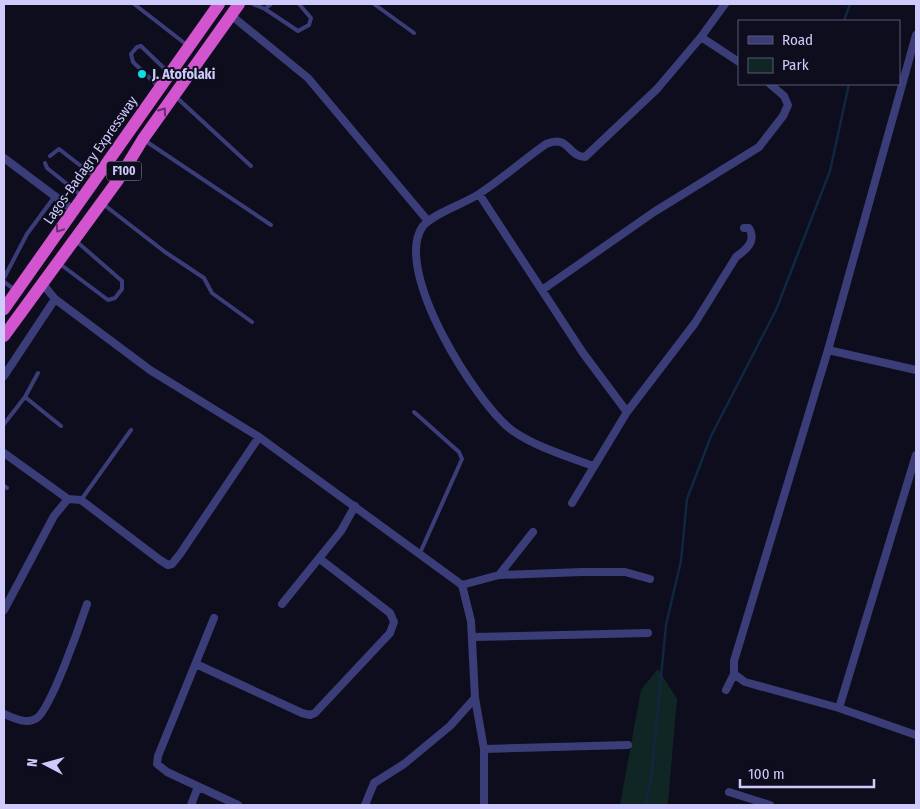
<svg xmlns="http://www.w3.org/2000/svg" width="920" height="809" font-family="'Fira Sans Condensed',sans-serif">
	<rect width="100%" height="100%" fill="#0e0d1d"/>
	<!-- green -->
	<path fill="#102624" d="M 658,669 L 677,699 L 668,802 L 666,805 L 620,805 L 641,690 Z"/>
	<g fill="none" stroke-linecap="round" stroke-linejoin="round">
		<!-- stream -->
		<path stroke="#102742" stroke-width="2.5" d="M 844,21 L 850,4
			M 645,805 L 651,780 L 666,625 L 681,561 L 687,499 L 711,436 L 776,310 L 830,171 L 849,84"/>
		<!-- service -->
		<path stroke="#3b3d79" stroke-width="4" d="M 134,4 L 187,45
			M 253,4 L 265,9 L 271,4
			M 374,4 L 414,33
			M 265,9 L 298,31 L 309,25 L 311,18 L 299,4
			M 159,87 L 133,62 L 131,54 L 137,47 L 141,46 L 168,72
			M 175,96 L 251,166
			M 144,140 L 271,225
			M 50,156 L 59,149 L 94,176
			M 45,163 L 47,168 L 82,196
			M 103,204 L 165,252 L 204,278 L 212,293 L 252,322
			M 60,264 L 108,300 L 115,298 L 122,289 L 122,281 L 76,241
			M 4,278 L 27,234 L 55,196
			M 4,282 L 14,289
			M 25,397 L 61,426
			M 414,412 L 459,452 L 462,459 L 420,553
			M 4,424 L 25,397 L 38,373
			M 4,486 L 7,488
			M 81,500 L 131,430"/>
		<!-- minor -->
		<path stroke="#3b3d79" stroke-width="8" d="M 232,16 L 308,78 L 428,221
			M 701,37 L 739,62
			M 4,158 L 72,209
			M 479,194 L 583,353 L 627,412
			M 42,283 L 55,299 L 150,370 L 259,437 L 462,585 L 471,621 L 475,698 L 484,749 L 484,805
			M 542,290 L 654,212 L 759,147 L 783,116 L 788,105 L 784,96 L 770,84
			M 828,350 L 916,370
			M 4,376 L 55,299
			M 4,453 L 68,499
			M 593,466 C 567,456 536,447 513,431 C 477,405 391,269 423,226 C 434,213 464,204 479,194 C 502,179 523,160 546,144 C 569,134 568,157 585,157 L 657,89 L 701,37 L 725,4
			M 572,503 L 627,412 L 695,323 L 736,257 C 746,250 757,241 749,228 L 744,228
			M 499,575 L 533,532
			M 462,585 L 499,575 L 582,572 L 625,572 L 650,579
			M 282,604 L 341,531 L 355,506
			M 4,610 L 54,516 L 68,499 L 81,500 L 160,560 L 168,565 L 172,564 L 180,554 L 259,437
			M 214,618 L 158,756 L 157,764 L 167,772 L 238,805
			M 473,637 L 648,633
			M 196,664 L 302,713 L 310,715 L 315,713 L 390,633 L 394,622 L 390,613 L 320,559
			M 734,674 L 745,682 L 839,708 L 916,735
			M 726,690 L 734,674 L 734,661 L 828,350 L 916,35
			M 839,708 L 916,455
			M 4,714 C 13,718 27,725 37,718 C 51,708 80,625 87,604
			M 484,749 L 628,745
			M 729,792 L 770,805
			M 191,805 L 198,787
			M 365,805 L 374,783 L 404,764 L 450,726 L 475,698"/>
		<!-- trunk -->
		<path stroke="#d254cf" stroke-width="12" d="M 4,309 L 219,4
			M 4,336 L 118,180 L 143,139 L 239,4"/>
	</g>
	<!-- one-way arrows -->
	<defs><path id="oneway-chevron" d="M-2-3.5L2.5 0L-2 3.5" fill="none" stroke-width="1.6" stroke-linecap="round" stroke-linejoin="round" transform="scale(1.25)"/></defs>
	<g stroke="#662d6d">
		<use href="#oneway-chevron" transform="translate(163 111) rotate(-54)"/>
		<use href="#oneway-chevron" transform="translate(59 229) rotate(124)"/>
	</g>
	<!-- markers -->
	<circle fill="#0edee5" stroke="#0e0d1d" stroke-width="2" cx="142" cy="74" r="5"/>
	<g text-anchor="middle" stroke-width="4" stroke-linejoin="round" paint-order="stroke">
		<!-- shield labels -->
		<rect fill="#0e0d1d" stroke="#9492b9" stroke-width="1" x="106.5" y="161.5" width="35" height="19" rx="4"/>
		<g font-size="12" font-weight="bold" fill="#cecbfc">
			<text x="124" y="175">F100</text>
		</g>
		<!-- poi labels -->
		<g font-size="14" font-weight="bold" fill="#cecbfc" stroke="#0e0d1d" text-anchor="start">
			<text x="152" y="79">J. Atofolaki</text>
		</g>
		<!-- street labels -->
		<g font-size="14" fill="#cecbfc" stroke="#0e0d1d">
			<text transform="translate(90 160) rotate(-55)" y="5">Lagos-Badagry Expressway</text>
		</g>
	</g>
	<!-- border -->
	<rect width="920" height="809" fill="none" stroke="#cecbfc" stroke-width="10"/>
	<!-- legend -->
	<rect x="738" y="20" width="162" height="65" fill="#0e0d1d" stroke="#5b5976"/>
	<rect x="748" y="36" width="25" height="8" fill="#3b3d79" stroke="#5b5976"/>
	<text x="782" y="45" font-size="15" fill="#cecbfc">Road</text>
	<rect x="748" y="58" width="25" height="15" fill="#102624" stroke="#5b5976"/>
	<text x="782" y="70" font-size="15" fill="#cecbfc">Park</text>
	<!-- north arrow -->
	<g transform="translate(45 764) rotate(276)" stroke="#0e0d1d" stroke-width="4" paint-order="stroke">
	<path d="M0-4L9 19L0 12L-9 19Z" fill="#cecbfc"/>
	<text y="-8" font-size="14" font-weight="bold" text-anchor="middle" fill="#cecbfc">N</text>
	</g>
	<!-- scale -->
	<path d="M740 779v8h134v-8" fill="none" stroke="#cecbfc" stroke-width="2.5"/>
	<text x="748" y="779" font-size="15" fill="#cecbfc" stroke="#0e0d1d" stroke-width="4" paint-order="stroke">100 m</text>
</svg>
